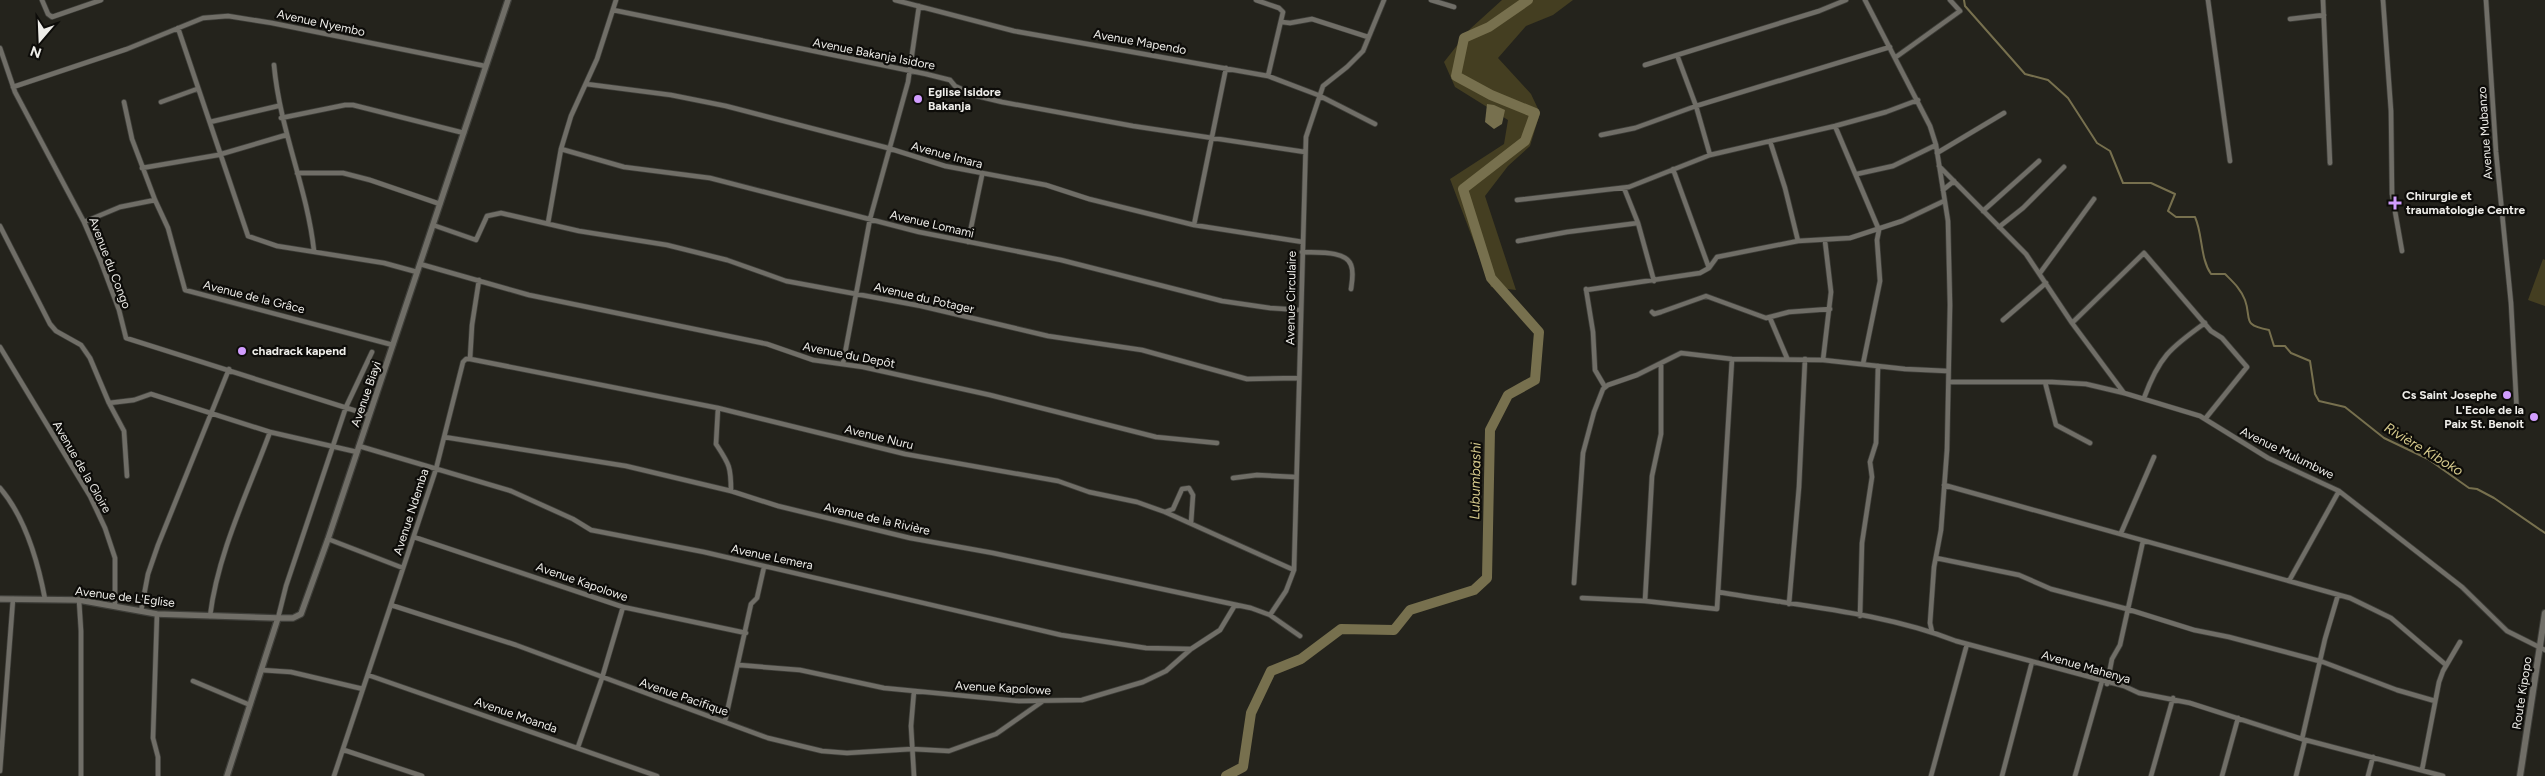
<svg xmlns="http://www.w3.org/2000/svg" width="2545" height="776" font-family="Figtree,sans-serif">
	<rect width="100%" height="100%" fill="#24231c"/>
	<!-- green -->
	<path fill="#443e21" d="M 1502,0 L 1573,0 L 1553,15 L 1526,26 L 1498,58 L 1531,94 L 1540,113 L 1530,146 L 1508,166 L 1485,196 L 1516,290 L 1491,287 L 1450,179 L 1504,144 L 1508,120 L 1455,87 L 1444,62 L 1470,29 Z
		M 2543,259 L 2545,260 L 2545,306 L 2528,300 Z"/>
	<!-- water -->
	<path fill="#77704e" d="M 1487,104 L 1494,105 L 1505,110 L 1502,124 L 1494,129 L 1485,122 Z"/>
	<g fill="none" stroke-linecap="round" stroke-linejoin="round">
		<!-- stream -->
		<path stroke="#77704e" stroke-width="2" d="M 1964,0 L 1965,6 L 2025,74 L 2048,80 L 2068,98 L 2097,143 L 2110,151 L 2123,183 L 2151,183 L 2175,194 L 2168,211 L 2176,217 L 2195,217 C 2203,235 2200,258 2211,274 L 2225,274 C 2233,282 2241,289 2245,300 C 2252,319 2241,325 2269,330 L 2274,346 L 2285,346 L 2291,353 L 2310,361 L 2315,394 L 2319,401 L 2345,407 L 2384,438 L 2428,459 L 2469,488 L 2477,489 L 2494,498 L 2545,533"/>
		<!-- river -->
		<path stroke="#77704e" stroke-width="10" d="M 1226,776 L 1243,767 L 1251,713 L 1271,671 L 1301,659 L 1341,629 L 1394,630 L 1410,610 L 1474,590 L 1487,578 L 1490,430 L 1508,395 L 1535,380 L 1539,332 L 1491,278 L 1463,189 L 1525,141 L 1535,113 L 1491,95 L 1456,76 L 1464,38 L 1489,27 L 1528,0"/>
		<!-- minor casing -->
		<g stroke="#3e3e39" stroke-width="6">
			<path id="minor" d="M 42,0 L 48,14 L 52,17 L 101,0
				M 895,0 L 1014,31 L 1268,76 L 1318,95 L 1375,124
				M 1256,0 L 1279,8 L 1283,12 L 1268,76
				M 1431,0 L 1454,7
				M 1865,0 L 1930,126 L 1936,145 L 1948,221 L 1950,305 L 1947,450 L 1941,530 L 1934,567 L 1930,623 L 1932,632
				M 2208,0 L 2230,161
				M 2323,0 L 2330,163
				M 2383,0 L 2391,111 L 2392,194 L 2402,251
				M 2486,0 L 2496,152 L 2511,303 L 2517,414
				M 613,10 L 926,74 L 950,80 L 955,86 L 977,96 L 1002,102 L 1133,126 L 1305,152
				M 2290,19 L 2324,15
				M 1282,22 L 1290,23 L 1312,19 L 1368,37
				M 178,28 L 248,236 L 277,246 L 384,263 L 417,272
				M 0,48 L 15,92 L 84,222 L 100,259 L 119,310 L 126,338 L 369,415
				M 1677,55 L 1696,106 L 1710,155
				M 1896,57 L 1960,11 L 1950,0
				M 274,65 C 280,131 307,187 314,251
				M 1645,65 L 1819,11 L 1846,0
				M 586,84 L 671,95 L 726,106 L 888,148 L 945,166 L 1046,185 L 1089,199 L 1194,225 L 1303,242
				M 13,87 L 127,49 L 203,18 L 228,16 L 272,23 L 485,66
				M 124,102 L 132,139 L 155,200 L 168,228 L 185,290 L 393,345
				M 161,102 L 197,89
				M 281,118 L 345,105 L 353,105 L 464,133
				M 210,122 L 278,106
				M 1835,126 L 1879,230 L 1877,240 L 1880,281 L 1863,364
				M 1601,135 L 1635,128 L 1696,106 L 1890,47
				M 1770,141 L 1785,188 L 1798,241
				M 561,149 L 624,167 L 710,178 L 919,232 L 1061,260 L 1222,301 L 1270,308 L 1300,310
				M 1937,153 L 2004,113
				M 1939,166 L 2026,254 L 2072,323 L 2124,393
				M 142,168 L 218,155 L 286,135
				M 1673,169 L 1709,268
				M 297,173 L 343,173 L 370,180 L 440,204
				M 1857,174 L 1893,166 L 1936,145
				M 1624,188 L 1638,223 L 1654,281
				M 1943,190 L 1954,181
				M 1517,200 L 1629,187 L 1710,155 L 1835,126 L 1886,112 L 1918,100
				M 1983,211 L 2039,161
				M 84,222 L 120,207 L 155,200
				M 548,223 L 561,149 L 571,116 L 597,59 L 616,0
				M 433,225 L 476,240 L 487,216 L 501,213 L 579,231 L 667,245 L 727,260 L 786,281 L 921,306 L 1048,336 L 1142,350 L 1247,379 L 1298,378
				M 1194,225 L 1226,68
				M 0,226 L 50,324 L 56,331 L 81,345 L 90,358 L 109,403 L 124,431 L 127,476
				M 1999,227 L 2023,208 L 2064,167
				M 1518,241 L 1567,232 L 1638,223
				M 968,242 L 982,175
				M 1302,252 C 1315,253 1346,250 1351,265 C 1354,272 1352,282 1351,289
				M 420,264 L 529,295 L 767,344 L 813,360 L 863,367 L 990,395 L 1156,437 L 1217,443
				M 2040,273 L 2094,199
				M 1586,289 L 1593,332 L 1595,370 L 1605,387
				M 1586,290 L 1700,273 L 1709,268 L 1717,257 L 1798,241 L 1850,238 L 1902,221 L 1944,201
				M 1652,312 L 1654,314 L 1661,312 L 1706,296 L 1766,318 L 1789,312 L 1830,309
				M 1770,318 L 1787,358
				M 2003,320 L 2046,283
				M 2072,323 L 2144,253 L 2211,331 L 2222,338 L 2247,367 L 2205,419
				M 0,347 L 90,496 L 105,528 L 115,558 L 115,605
				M 470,359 L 718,408 L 905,454 L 1058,481 L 1089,492 L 1137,502 L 1165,512 L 1294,570
				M 470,359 L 472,325 L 479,280
				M 1823,360 L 1831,292 L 1825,241
				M 843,364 L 870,219 L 908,82 L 919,6
				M 1949,382 L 2052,382 L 2086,384 L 2124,393 L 2200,416 L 2268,458 L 2339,491 L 2462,587 L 2507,631 L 2545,650
				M 2045,382 L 2056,425 L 2090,443
				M 2144,398 C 2159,357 2170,348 2205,323
				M 109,403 L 134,400 L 151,394 L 270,432 L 357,452
				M 718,408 L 716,444 C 729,464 731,466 731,491
				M 444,437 L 626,466 L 731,491 L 778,506 L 910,538 L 993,553 L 1251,608 L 1270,615 L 1300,636
				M 359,446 L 511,491 L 573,519 L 591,530 L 704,552 L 1061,635 L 1146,648 L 1191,649
				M 1233,478 L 1257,475 L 1295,477
				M 1944,485 L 2350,598 L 2391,618 L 2446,665
				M 0,488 C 25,517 38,562 45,599
				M 1165,512 L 1173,509 L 1182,489 L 1189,488 L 1193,495 L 1191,523
				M 2121,533 L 2154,457
				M 414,537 L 623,607 L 746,633
				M 328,539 L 403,568
				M 1936,558 L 2019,575 L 2051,589 L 2127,609 L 2194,630 L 2229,637 L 2323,662 L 2397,690 L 2435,701
				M 2289,581 L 2339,491
				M 1574,583 L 1583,453 L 1594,412 L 1603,389 L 1608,385 L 1637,375 L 1681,353 L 1732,359 L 1823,360 L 1905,369 L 1947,371
				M 1719,592 C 1798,606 1882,612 1956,641 L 2124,686 L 2139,693 L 2190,703 L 2302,739 L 2443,776
				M 1582,598 L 1645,601 L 1717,609 L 1732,359
				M 79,600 L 81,631 L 81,776
				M 1645,601 L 1652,476 L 1661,434 L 1661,363
				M 1789,604 L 1799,487 L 1805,359
				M 391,605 L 516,645 L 768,738 L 822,751 L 847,753 L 912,749 L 949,751 L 996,734 L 1043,701
				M 141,611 L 148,574 L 158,545 L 229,369
				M 157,614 L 153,738 L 158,757 L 158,776
				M 1270,615 L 1286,591 L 1294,570 L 1306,137 L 1323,86 L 1347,67 L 1363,51 L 1384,0
				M 210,616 C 218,552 248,492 270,432
				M 1860,616 L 1862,543 L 1872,477 L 1870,462 L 1876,443 L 1878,366
				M 278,618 L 286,586 L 346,407 L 372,352
				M 739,665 L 800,670 L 884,688 L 1019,701 L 1082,700 L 1143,682 L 1166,671 L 1191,649 L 1220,630 L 1235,605
				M 261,670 L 291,672 L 363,689
				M 368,675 L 657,776
				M 193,681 L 250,705
				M 2107,684 L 2112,659 L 2120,645 L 2143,541
				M 725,721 L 751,604 L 757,598 L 764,567
				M 2302,739 L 2325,639 L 2338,595
				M 578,747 L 602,678 L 623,607
				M 344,750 L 422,776
				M 2422,770 L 2439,682 L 2443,671 L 2460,642
				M 0,771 L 13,599
				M 334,776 L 436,469 L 463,362 L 466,359 L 470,359
				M 914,776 L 911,726 L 914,691
				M 1931,776 L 1967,644
				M 2002,776 L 2032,662
				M 2075,776 L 2102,681
				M 2151,776 L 2173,698
				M 2222,776 L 2238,718
				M 2296,776 L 2305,740
				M 2368,776 L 2373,757"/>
		</g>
		<!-- tertiary casing -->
		<g stroke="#3e3e39" stroke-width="8">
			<path id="tertiary" d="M 0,599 L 79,600 L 157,614 L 278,618 L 293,618 L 301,614 L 328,539 L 508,0
				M 227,776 L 278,618"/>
		</g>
		<!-- secondary casing -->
		<g stroke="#3e3e39" stroke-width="8">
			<path id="secondary" d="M 2520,776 L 2545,613"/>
		</g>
		<!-- minor -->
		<use href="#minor" stroke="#706e67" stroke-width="4.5"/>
		<!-- tertiary -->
		<use href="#tertiary" stroke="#706e67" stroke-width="5.5"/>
		<!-- secondary -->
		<use href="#secondary" stroke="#706e67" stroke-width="6"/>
	</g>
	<!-- markers -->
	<g fill="#d19dfe" stroke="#0d0c09" stroke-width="2">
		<circle cx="918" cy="99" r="5"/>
		<path d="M2392.5 195.5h5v5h5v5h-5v5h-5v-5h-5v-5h5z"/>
		<circle cx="242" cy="351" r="5"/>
		<circle cx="2507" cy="395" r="5"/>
		<circle cx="2534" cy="417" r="5"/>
	</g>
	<g text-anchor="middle" stroke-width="4.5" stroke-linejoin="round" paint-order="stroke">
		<!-- street labels -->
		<g font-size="12" fill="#eeede9" stroke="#0d0c09">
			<text transform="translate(321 23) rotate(12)" y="4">Avenue Nyembo</text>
			<text transform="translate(1140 42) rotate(10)" y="4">Avenue Mapendo</text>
			<text transform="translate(874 54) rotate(11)" y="4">Avenue Bakanja Isidore</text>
			<text transform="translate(2485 133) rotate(-94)" y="4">Avenue Mubanzo</text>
			<text transform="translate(947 155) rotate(15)" y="4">Avenue Imara</text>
			<text transform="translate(932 224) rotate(13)" y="4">Avenue Lomami</text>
			<text transform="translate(110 263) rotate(69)" y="4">Avenue du Congo</text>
			<text transform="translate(254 297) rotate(14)" y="4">Avenue de la Grâce</text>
			<text transform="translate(924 298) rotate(13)" y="4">Avenue du Potager</text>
			<text transform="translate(1291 298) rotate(-89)" y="4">Avenue Circulaire</text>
			<text transform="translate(849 355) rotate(11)" y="4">Avenue du Depôt</text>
			<text transform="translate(366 394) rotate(-71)" y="4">Avenue Biayi</text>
			<text transform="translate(879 437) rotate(14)" y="4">Avenue Nuru</text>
			<text transform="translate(2287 453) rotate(26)" y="4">Avenue Mulumbwe</text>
			<text transform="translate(82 467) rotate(60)" y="4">Avenue de la Gloire</text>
			<text transform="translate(411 512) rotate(-72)" y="4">Avenue Ndemba</text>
			<text transform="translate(877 519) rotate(13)" y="4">Avenue de la Rivière</text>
			<text transform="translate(772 557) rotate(12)" y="4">Avenue Lemera</text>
			<text transform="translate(582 582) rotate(19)" y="4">Avenue Kapolowe</text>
			<text transform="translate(125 597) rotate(7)" y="4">Avenue de L'Eglise</text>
			<text transform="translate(2086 667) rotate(16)" y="4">Avenue Mahenya</text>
			<text transform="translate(1003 688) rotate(3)" y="4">Avenue Kapolowe</text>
			<text transform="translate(2522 693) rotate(-81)" y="4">Route Kipopo</text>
			<text transform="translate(684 697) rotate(19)" y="4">Avenue Pacifique</text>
			<text transform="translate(516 715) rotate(19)" y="4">Avenue Moanda</text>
		</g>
		<!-- poi labels -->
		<g font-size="12" font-weight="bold" fill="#eeede9" stroke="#0d0c09" text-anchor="start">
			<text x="928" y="96">Eglise Isidore<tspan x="928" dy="14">Bakanja</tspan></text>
			<text x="2406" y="200">Chirurgie et<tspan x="2406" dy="14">traumatologie Centre</tspan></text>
			<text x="252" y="355">chadrack kapend</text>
			<text x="2497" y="399" text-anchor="end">Cs Saint Josephe</text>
			<text x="2524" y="414" text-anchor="end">L'Ecole de la<tspan x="2524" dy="14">Paix St. Benoit</tspan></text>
		</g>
		<!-- water labels -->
		<g font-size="14" font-style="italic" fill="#d5c98c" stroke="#0d0c09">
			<text transform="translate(2424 449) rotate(31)" y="5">Rivière Kiboko</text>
			<text transform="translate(1475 481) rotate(-89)" y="5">Lubumbashi</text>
		</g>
	</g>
	<!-- north arrow -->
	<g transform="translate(40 40) rotate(199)" stroke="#0d0c09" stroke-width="4" paint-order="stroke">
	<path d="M0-4L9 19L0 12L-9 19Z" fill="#eeede9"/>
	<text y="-8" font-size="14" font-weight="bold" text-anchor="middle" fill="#eeede9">N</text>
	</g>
</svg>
